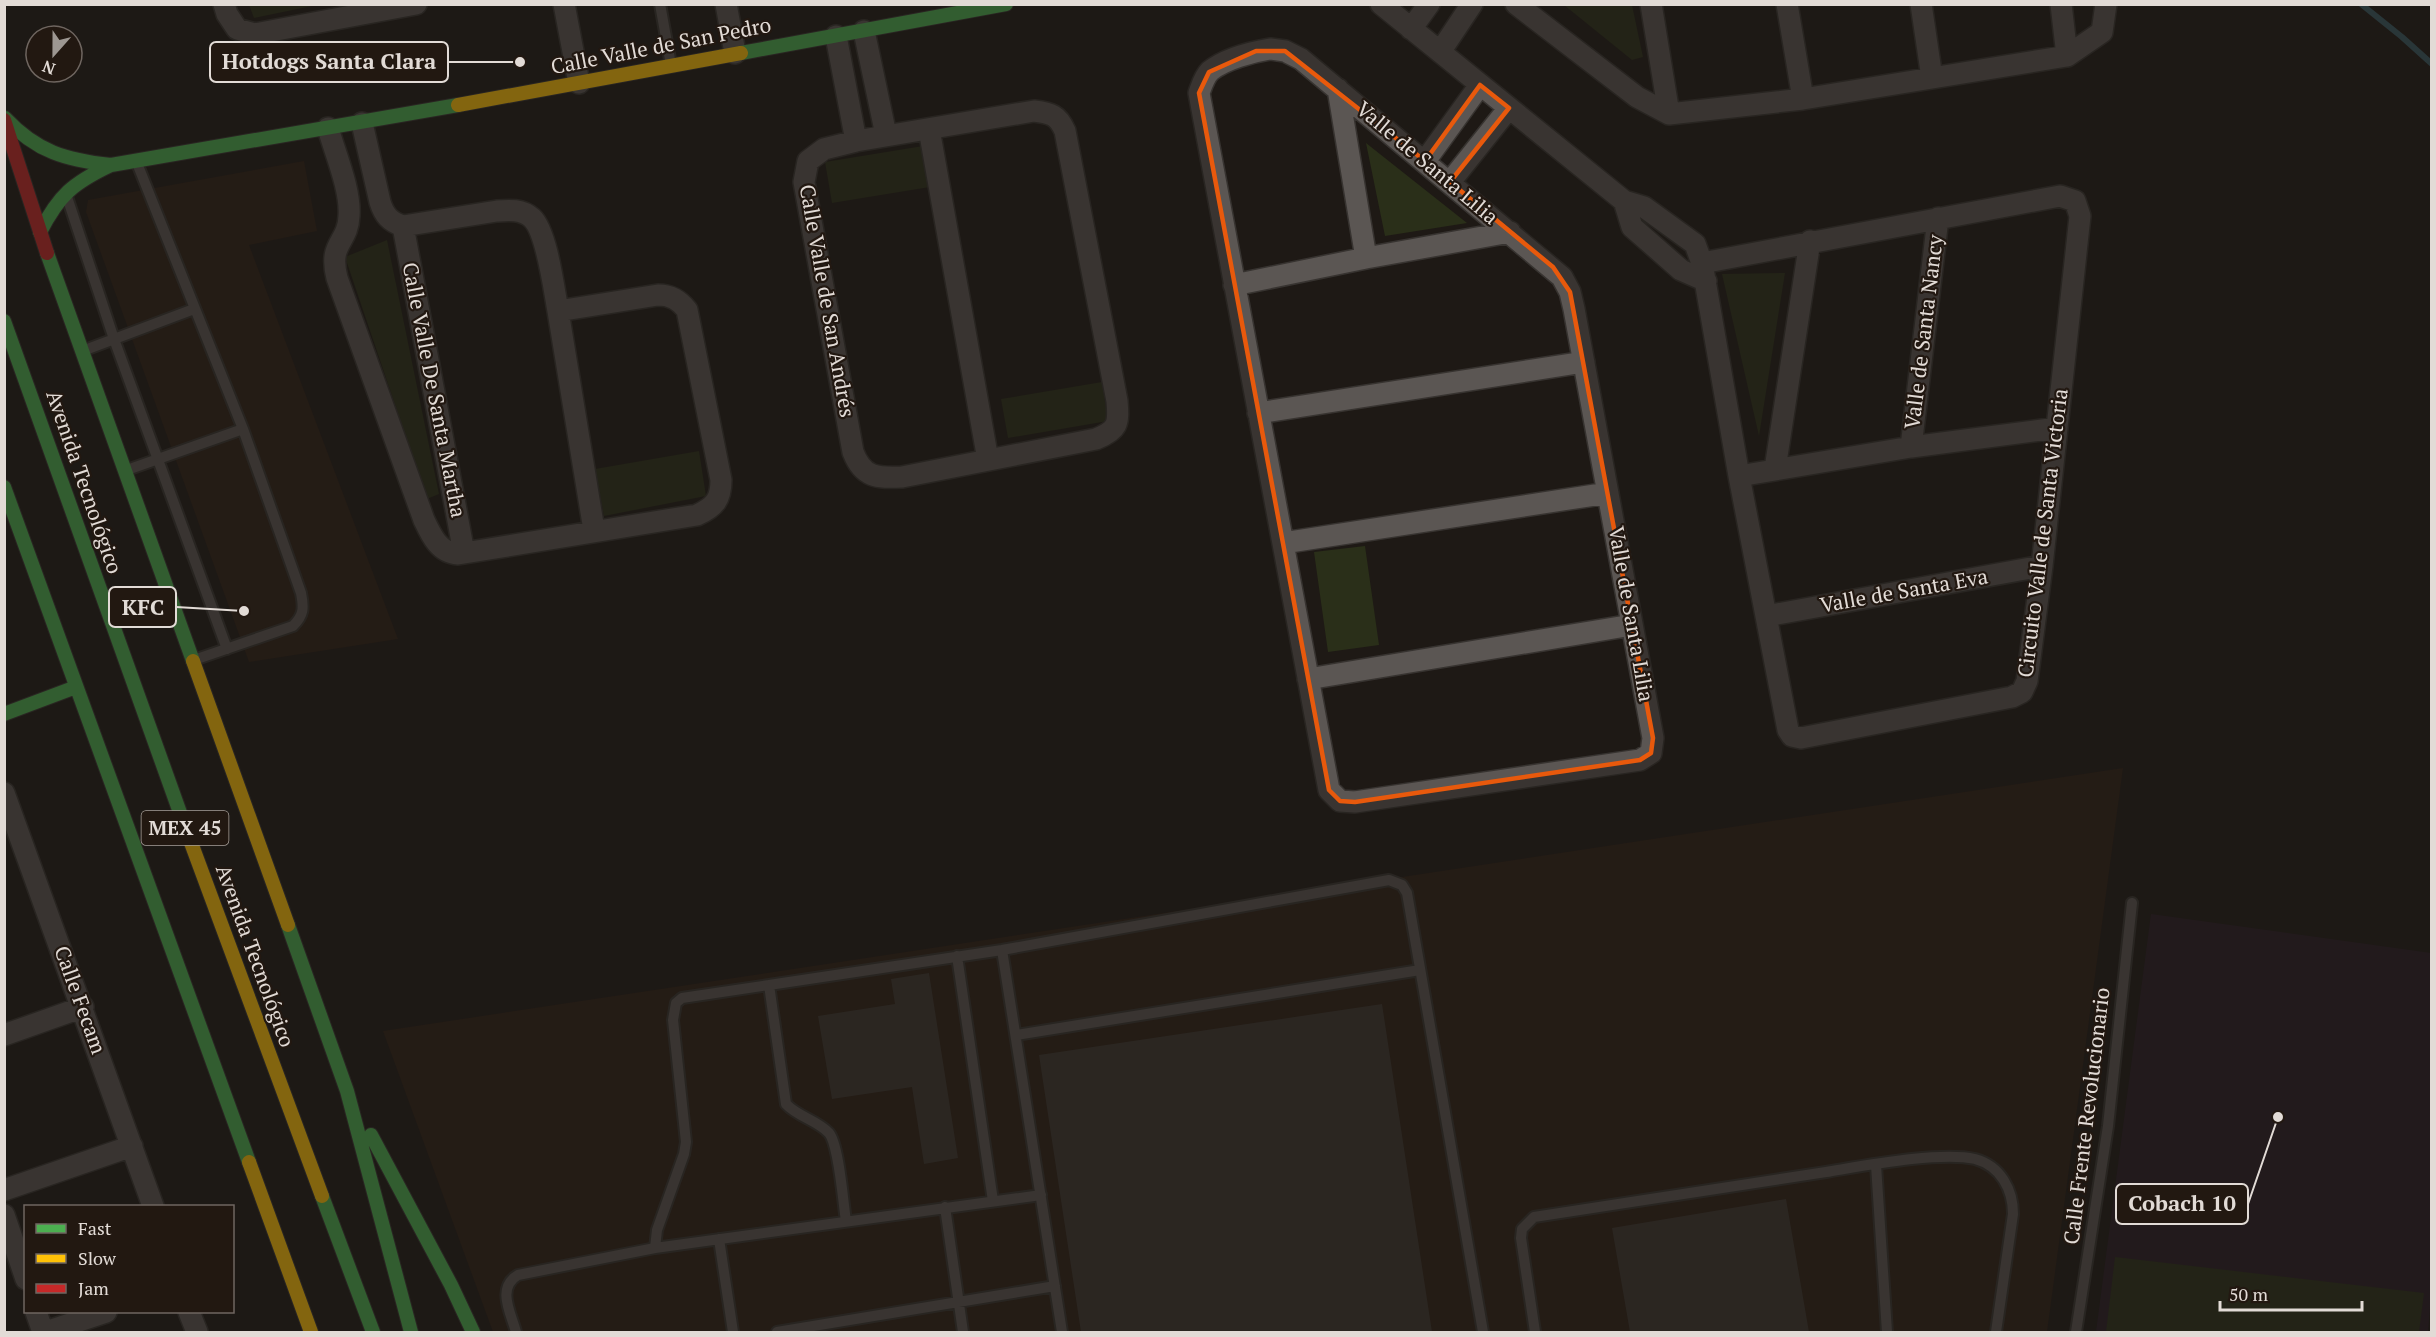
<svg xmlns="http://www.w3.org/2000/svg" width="2436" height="1337" font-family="'PT Serif',serif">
	<rect width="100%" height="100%" fill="#1e1915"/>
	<!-- built -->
	<path fill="#2d1f14" d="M 304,161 L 317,231 L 249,245 L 398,639 L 249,662 L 86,212 L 88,200 Z
		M 2123,768 L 2047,1332 L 493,1332 L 383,1031 Z"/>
	<!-- education -->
	<path fill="#291c25" d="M 2151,914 L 2431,953 L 2432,1282 L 2428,1332 L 2096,1332 Z"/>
	<!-- green -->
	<path fill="#2a2f19" d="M 311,4 L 312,6 L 254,18 L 249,5 Z
		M 1564,5 L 1632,5 L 1643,57 L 1632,60 Z
		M 1366,143 L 1467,223 L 1385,236 Z
		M 923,146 L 930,187 L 832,203 L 825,162 Z
		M 387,240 L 439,494 L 427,499 L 345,257 Z
		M 1785,273 L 1759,436 L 1722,274 Z
		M 1102,382 L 1108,421 L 1008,438 L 1001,399 Z
		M 699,451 L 706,496 L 604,516 L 595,469 Z
		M 1365,546 L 1379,645 L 1328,652 L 1314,552 Z
		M 2115,1257 L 2424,1293 L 2419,1332 L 2106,1332 Z"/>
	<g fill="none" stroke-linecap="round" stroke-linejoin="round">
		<!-- stream -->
		<path stroke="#385962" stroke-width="6" d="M 2361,4 L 2402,37 L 2432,64"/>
	</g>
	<!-- building -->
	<path fill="#3c3630" d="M 929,973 L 958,1158 L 924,1164 L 912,1087 L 832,1099 L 818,1016 L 895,1004 L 891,979 Z
		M 1382,1004 L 1432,1332 L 1081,1332 L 1039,1055 Z
		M 1786,1199 L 1809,1332 L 1630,1332 L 1612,1228 Z"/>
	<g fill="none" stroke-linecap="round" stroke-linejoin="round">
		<!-- lane casing -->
		<g stroke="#373330" stroke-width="14">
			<path id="lane" d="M 660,4 L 671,65
				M 137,163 L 243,429 L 301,593 C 304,608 304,615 293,626 L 194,660
				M 67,197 L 114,339 L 227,649
				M 85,350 L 194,309
				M 127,470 L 243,429
				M 1002,950 L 1062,1332
				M 957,956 L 993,1201
				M 1016,1035 L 1420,970
				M 1876,1165 L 1887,1332
				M 945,1207 L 963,1332
				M 846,1221 C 843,1202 839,1145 829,1133 C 817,1120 798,1117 786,1104 L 769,985 L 1002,950 L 1389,880 L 1402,885 L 1407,893 L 1483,1332
				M 719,1239 L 733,1332
				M 655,1248 L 657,1230 L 684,1154 L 686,1142 L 673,1020 L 676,1003 L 682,998 L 769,985
				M 516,1332 C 511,1313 496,1288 518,1275 L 655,1248 L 1041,1195
				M 777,1332 L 1055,1286
				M 1535,1332 L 1521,1238 L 1522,1229 L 1534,1217 C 1631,1202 1729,1187 1826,1172 C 1863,1166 1940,1151 1975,1159 C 2001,1166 2013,1190 2013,1214 L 1996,1332
				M 2076,1332 L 2108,1126 L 2132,903"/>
		</g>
		<!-- street casing -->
		<g stroke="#373330" stroke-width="24">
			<path id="street" d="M 224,4 L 227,14 L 237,29 L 255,34 L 416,4
				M 564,4 L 579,83
				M 726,4 L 735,53
				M 1381,4 L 1624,201 L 1644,207 L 1695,244 L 1702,263 L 1739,476 L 1788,730 L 1792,736 L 1801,738 L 2012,697 L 2022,692 L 2027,681 L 2042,566 L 2080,216 L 2075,201 L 2060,196 L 1702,263
				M 1516,4 L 1637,97 L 1669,114 L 1803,99 L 2067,56 L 2102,32 L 2106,4
				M 1651,4 L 1669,114
				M 1787,4 L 1803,99
				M 1921,4 L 1932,78
				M 2061,4 L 2067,56
				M 1411,29 L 1429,4
				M 864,31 L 886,135
				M 836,36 L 856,141
				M 1270,49 L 1285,51 L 1301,59 L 1562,277 L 1570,292 L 1574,309 L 1653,738 L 1651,753 L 1640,760 L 1355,802 L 1340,801 L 1329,790 L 1199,93 C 1202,85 1204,77 1210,71 C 1225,59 1252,52 1270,49 Z
				M 1440,52 L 1472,4
				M 1338,89 L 1366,258
				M 1034,111 C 1051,113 1058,115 1065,131 L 1117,401 C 1119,424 1118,430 1096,439 L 902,477 C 877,478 863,478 853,452 L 804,182 L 808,161 L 824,149 L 856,141 Z
				M 328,128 C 335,153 351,190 349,216 C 348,244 328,242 337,278 L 424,520 C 431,535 439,553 458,554 L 697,515 C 715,507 721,499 721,480 L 687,310 C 679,300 671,295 658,295 L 558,311 C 554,290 547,232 532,218 C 522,209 509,210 497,211 L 403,226 C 390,222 384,215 380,202 L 362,123
				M 929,129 L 988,460
				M 1425,161 L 1480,85
				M 1450,182 L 1509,108
				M 1624,201 L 1632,227 L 1681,270 L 1706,281
				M 403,226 L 464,553
				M 1234,285 L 1366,258 L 1510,232
				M 558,311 L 594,530
				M 1258,413 L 1584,362
				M 1911,447 L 1938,218
				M 1775,469 L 1810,241
				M 1739,476 L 1911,447 L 2057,428
				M 1283,543 L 1608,493
				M 1766,616 L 2042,566
				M 1308,679 L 1632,625
				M 4,793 L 153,1206
				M 4,1035 L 83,1007
				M 4,1190 L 132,1146
				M 4,1215 L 26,1279
				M 36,1312 L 43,1332
				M 189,1312 L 197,1332
				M 46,1332 L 106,1312"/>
		</g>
		<!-- fast casing -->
		<g stroke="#373330" stroke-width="16">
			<path id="fast" d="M 741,53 L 1006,4
				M 5,118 C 37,152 66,160 111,165
				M 40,232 C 59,195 73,183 111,165 L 458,105
				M 47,253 L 193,661
				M 4,321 L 183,821
				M 4,487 L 249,1162
				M 4,714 L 76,687
				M 288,925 L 347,1091 L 411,1332
				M 371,1135 L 451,1285 L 473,1332
				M 322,1196 L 373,1332"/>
		</g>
		<!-- slow casing -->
		<g stroke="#373330" stroke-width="16">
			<path id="slow" d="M 458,105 L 741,53
				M 193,661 L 288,925
				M 183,821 L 322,1196
				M 249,1162 L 311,1332"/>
		</g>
		<!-- jam casing -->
		<g stroke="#373330" stroke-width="16">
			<path id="jam" d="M 4,120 L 47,253"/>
		</g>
		<!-- lane -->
		<use href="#lane" stroke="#5b5653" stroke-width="10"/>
		<!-- street -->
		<use href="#street" stroke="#5b5653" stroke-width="21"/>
		<!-- fast -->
		<use href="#fast" stroke="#4caf50" stroke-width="14"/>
		<!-- slow -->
		<use href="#slow" stroke="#ffc107" stroke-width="14"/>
		<!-- jam -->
		<use href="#jam" stroke="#c62828" stroke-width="14"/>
	</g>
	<!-- marked area -->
	<path d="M0 0H2436V1337H0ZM 1256,51 L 1285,51 L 1425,161 L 1480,85 L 1509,108 L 1450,182 L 1553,267 L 1570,292 L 1653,738 L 1651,753 L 1640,760 L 1355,802 L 1340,801 L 1329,790 L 1199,93 L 1209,72 Z" fill="#1e1915" fill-opacity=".55" fill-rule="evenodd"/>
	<path fill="none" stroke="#e8590c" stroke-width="4.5" stroke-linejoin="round" d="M 1256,51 L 1285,51 L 1425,161 L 1480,85 L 1509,108 L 1450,182 L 1553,267 L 1570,292 L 1653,738 L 1651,753 L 1640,760 L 1355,802 L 1340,801 L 1329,790 L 1199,93 L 1209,72 Z"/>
	<g text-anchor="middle" stroke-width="4.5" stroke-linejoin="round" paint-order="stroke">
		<!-- shield labels -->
		<rect fill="#221811" stroke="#a8a09b" stroke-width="1.5" x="141.5" y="811" width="87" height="34" rx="4.5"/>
		<g font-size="20" font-weight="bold" fill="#e2dbd6">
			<text x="185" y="835">MEX 45</text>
		</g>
		<!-- street labels -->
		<g font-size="21" fill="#e2dbd6" stroke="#221811">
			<text transform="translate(661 46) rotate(-11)" y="7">Calle Valle de San Pedro</text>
			<text transform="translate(1427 163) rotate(40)" y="7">Valle de Santa Lilia</text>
			<text transform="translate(827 301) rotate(80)" y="7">Calle Valle de San Andrés</text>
			<text transform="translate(1924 332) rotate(-83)" y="7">Valle de Santa Nancy</text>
			<text transform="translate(434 390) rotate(79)" y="7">Calle Valle De Santa Martha</text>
			<text transform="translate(84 482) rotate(71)" y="7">Avenida Tecnológico</text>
			<text transform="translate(2043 533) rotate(-83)" y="7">Circuito Valle de Santa Victoria</text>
			<text transform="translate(1904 591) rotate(-10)" y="7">Valle de Santa Eva</text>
			<text transform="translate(1631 614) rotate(80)" y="7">Valle de Santa Lilia</text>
			<text transform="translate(255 956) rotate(70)" y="7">Avenida Tecnológico</text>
			<text transform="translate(80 1000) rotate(70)" y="7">Calle Fecam</text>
			<text transform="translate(2087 1116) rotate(-83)" y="7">Calle Frente Revolucionario</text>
		</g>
	</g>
	<!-- callouts -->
	<path fill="none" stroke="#e2dbd6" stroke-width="2" d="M520 62L448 62M244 611L176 607M2278 1117L2248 1204"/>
	<g fill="#e2dbd6" stroke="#221811" stroke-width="2">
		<circle cx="520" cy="62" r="6"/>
		<circle cx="244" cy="611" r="6"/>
		<circle cx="2278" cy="1117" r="6"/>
	</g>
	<g fill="#221811" stroke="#e2dbd6" stroke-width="2">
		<rect x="210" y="42" width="238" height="40" rx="6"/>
		<rect x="109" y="587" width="67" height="40" rx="6"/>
		<rect x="2116" y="1184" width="132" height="40" rx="6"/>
	</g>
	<g font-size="22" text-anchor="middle" font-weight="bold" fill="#e2dbd6">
		<text x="329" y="69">Hotdogs Santa Clara</text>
		<text x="143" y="615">KFC</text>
		<text x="2182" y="1211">Cobach 10</text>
	</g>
	<!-- border -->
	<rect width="2436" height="1337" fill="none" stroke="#e2dbd6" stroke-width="12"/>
	<!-- legend -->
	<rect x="24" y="1205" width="210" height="108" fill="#221811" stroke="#6f6660" stroke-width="1.5"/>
	<rect x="36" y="1224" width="30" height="9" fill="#4caf50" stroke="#6f6660" stroke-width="1.5"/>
	<text x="78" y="1235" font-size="18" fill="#e2dbd6">Fast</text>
	<rect x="36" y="1254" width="30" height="9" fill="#ffc107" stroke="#6f6660" stroke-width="1.5"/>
	<text x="78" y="1265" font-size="18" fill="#e2dbd6">Slow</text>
	<rect x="36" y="1284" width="30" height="9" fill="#c62828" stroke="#6f6660" stroke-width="1.5"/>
	<text x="78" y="1295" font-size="18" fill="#e2dbd6">Jam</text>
	<!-- north arrow -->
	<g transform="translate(54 54) rotate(201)"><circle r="28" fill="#221811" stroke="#6f6660" stroke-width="1.5"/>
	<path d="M0-4.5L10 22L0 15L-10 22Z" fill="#9d9792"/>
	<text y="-9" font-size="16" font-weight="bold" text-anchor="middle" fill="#e2dbd6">N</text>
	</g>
	<!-- scale -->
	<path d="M2220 1301v9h142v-9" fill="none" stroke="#e2dbd6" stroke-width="3"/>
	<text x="2229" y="1301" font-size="18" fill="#e2dbd6" stroke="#221811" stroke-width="4.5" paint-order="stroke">50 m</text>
</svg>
